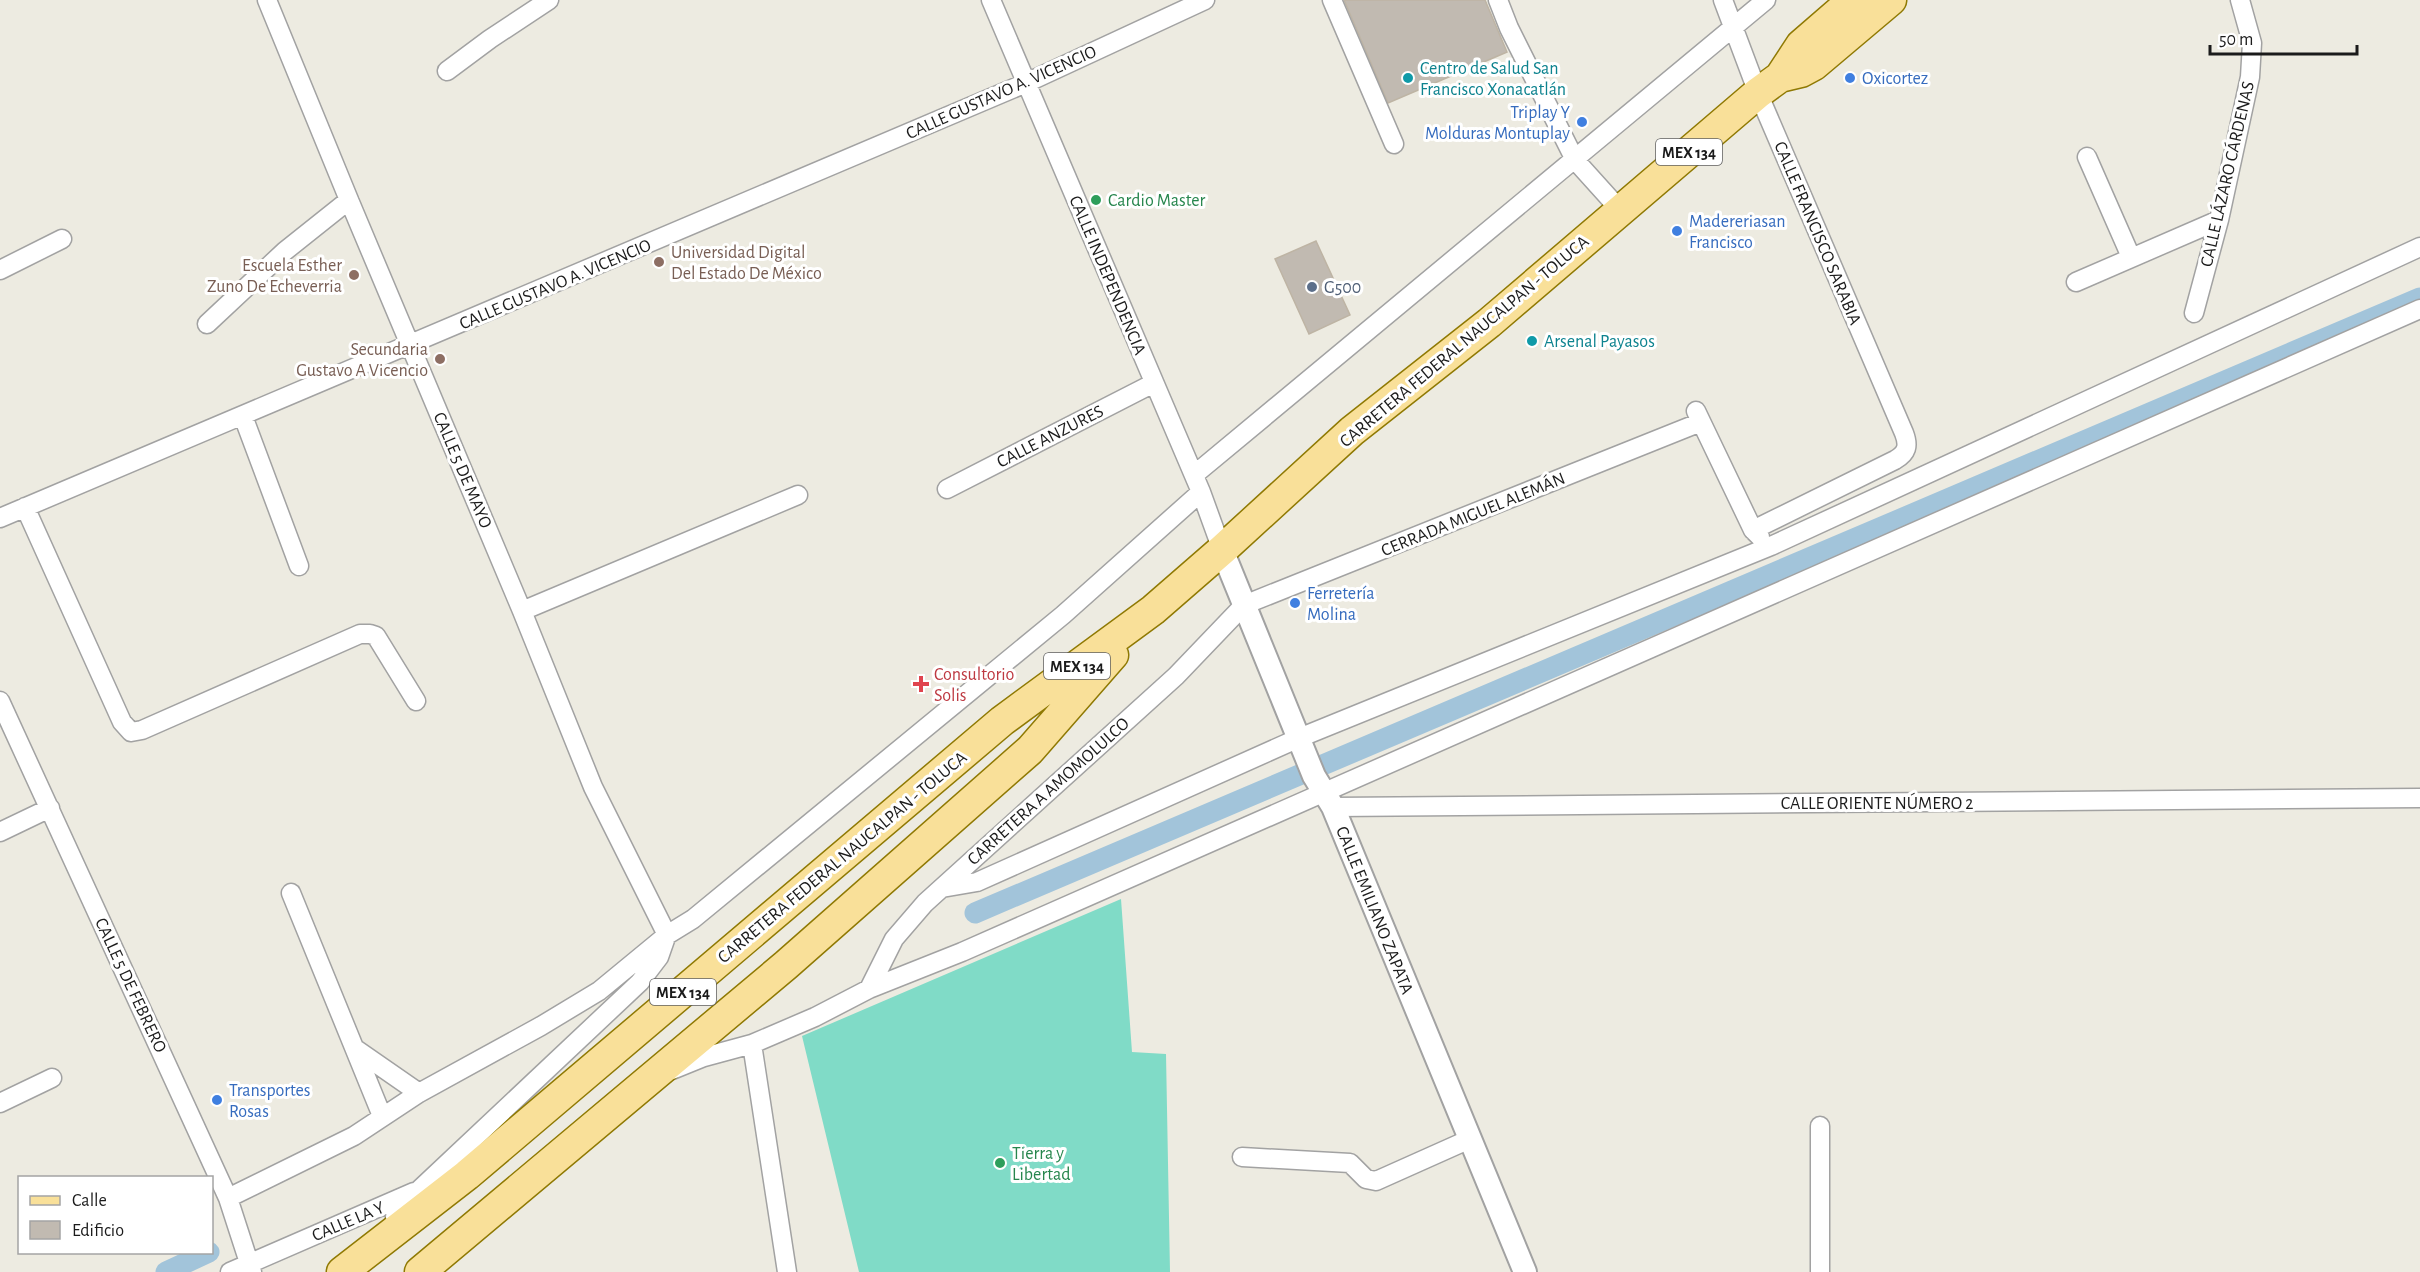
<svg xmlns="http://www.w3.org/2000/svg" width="2420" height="1272" font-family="'Alegreya Sans',sans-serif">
	<rect width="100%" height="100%" fill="#edebe1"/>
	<!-- pitch -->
	<path fill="#80dbc7" d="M 1121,899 L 1132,1052 L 1166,1054 L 1170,1272 L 859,1272 L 802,1036 Z"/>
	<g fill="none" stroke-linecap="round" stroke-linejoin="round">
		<!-- canal -->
		<path stroke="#a2c4da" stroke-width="21" d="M 975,913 L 2420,298
			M 166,1272 L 209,1252"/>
	</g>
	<!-- building -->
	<path fill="#c1bab1" stroke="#beb4a4" stroke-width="1.5" d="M 1344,0 L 1485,0 L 1507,52 L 1388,103 Z
		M 1316,241 L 1350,315 L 1309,334 L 1275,259 Z"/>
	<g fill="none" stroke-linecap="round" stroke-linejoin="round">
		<!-- minor casing -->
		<g stroke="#a2a2a2" stroke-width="21">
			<path id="minor" d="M 267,0 L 349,200 L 522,611 L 593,787 L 667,935
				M 991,0 L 1201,492 L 1222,550
				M 1332,0 L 1394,144
				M 1498,0 L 1509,28 L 1575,160 L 1621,211
				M 1723,0 L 1758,93 L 1904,433 C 1909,446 1907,453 1895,460 L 1753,530
				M 447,71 L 490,39 L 549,0
				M 2087,157 L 2131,257
				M 0,270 L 62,239
				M 2076,282 L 2219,220
				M 2194,313 L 2219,220 L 2250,77 L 2252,43 L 2240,0
				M 207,324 L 285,251 L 349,200
				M 1696,411 L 1753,530 L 1760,537
				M 243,416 L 299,566
				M 1194,475 L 1766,0
				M 947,489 L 1154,383
				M 25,507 L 122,722 L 131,732 L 142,730 L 360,634 L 370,634 L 376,636 L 416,701
				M 0,518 L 1026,83 L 1205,0
				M 522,611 L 798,495
				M 0,701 L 228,1198 L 252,1272
				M 1333,807 L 2420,798
				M 0,832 L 50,808
				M 942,888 L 977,882 L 1299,738 L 1771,546 L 2420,247
				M 291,893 L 382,1116
				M 869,989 L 894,939 L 925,903 L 1176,676 L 1244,605 L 1701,422
				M 752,1044 L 787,1272
				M 357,1050 L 419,1093
				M 672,1070 L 704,1057 L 752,1044 L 815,1017 L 869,989 L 962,952 L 2420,309
				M 0,1103 L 52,1078
				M 1820,1126 L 1820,1272
				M 1242,1157 L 1350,1163 L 1366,1179 L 1376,1181 L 1470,1139
				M 228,1198 L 354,1136 L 419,1093 L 541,1026 L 599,991 L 667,935 L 693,919 L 1063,615 L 1201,492
				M 395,1217 L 419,1190 L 640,982 L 659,957 L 666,937
				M 230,1272 L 414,1192"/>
		</g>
		<!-- tertiary casing -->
		<g stroke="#a2a2a2" stroke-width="26">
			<path id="tertiary" d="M 1222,550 L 1314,776 L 1333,807 L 1525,1272"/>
		</g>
		<!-- primary casing -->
		<g stroke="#8f7903" stroke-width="33">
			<path id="primary" d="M 1780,77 L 1801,45 L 1853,0
				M 342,1272 L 467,1175 L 1002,721 L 1153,610 L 1222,550 L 1352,431 L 1489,323 L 1758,93 L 1780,77 L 1801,72 L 1814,65 L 1891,0
				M 420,1272 L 786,965 L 1030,750 L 1113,655"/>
		</g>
		<!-- minor -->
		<use href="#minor" stroke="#fff" stroke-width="18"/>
		<!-- tertiary -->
		<use href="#tertiary" stroke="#fff" stroke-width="22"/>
		<!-- primary -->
		<use href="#primary" stroke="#f9e099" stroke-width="30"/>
	</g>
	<!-- markers -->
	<g fill="#0f9aa8" stroke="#fff" stroke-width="2">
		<circle cx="1408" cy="78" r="6"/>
		<circle cx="1532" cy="341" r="6"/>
	</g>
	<g fill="#3f7fe0" stroke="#fff" stroke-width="2">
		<circle cx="1850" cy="78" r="6"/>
		<circle cx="1582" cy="122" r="6"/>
		<circle cx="1677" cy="231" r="6"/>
		<circle cx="1295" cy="603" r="6"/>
		<circle cx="217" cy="1100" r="6"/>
	</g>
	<g fill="#2e9e5b" stroke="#fff" stroke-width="2">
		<circle cx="1096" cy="200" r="6"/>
		<circle cx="1000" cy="1163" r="6"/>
	</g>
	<g fill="#8d6e63" stroke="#fff" stroke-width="2">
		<circle cx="659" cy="262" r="6"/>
		<circle cx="354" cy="275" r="6"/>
		<circle cx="440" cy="359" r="6"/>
	</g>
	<circle fill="#5c6f8a" stroke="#fff" stroke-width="2" cx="1312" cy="287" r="6"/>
	<path fill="#e0444e" stroke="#fff" stroke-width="2" d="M918 675h6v6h6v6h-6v6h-6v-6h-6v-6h6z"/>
	<g text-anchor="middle" stroke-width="6" stroke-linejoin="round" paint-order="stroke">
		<!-- shield labels -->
		<g fill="#fff" stroke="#5f5f5f" stroke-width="1.5">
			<rect x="1656" y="139" width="66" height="26" rx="4.5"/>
			<rect x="1044" y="653" width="66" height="26" rx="4.5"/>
			<rect x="650" y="979" width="66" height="26" rx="4.5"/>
		</g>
		<g font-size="16" font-weight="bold" fill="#1b1b1b">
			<text x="1689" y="158">MEX 134</text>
			<text x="1077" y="672">MEX 134</text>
			<text x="683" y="998">MEX 134</text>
		</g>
		<!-- culture labels -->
		<g font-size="18" fill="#0d838f" stroke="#fff" text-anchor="start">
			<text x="1420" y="74">Centro de Salud San<tspan x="1420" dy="21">Francisco Xonacatlán</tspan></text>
			<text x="1544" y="347">Arsenal Payasos</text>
		</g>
		<!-- shop labels -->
		<g font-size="18" fill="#366cbe" stroke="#fff" text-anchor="start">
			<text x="1862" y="84">Oxicortez</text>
			<text x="1570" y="118" text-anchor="end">Triplay Y<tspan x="1570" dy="21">Molduras Montuplay</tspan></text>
			<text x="1689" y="227">Madereriasan<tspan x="1689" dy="21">Francisco</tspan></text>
			<text x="1307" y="599">Ferretería<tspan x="1307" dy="21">Molina</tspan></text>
			<text x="229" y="1096">Transportes<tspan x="229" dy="21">Rosas</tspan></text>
		</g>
		<!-- street labels -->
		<g font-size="18" fill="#1b1b1b" stroke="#fff">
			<text transform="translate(1001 92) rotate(-24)" y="6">CALLE GUSTAVO A. VICENCIO</text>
			<text transform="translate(2227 174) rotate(-77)" y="6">CALLE LÁZARO CÁRDENAS</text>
			<text transform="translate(1818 233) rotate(67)" y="6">CALLE FRANCISCO SARABIA</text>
			<text transform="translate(1108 275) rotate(67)" y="6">CALLE INDEPENDENCIA</text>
			<text transform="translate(555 284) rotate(-23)" y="6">CALLE GUSTAVO A. VICENCIO</text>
			<text transform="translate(1464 341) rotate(-40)" y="6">CARRETERA FEDERAL NAUCALPAN - TOLUCA</text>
			<text transform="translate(1050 436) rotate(-27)" y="6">CALLE ANZURES</text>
			<text transform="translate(463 470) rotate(67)" y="6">CALLE 5 DE MAYO</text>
			<text transform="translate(1473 514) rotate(-22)" y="6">CERRADA MIGUEL ALEMÁN</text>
			<text transform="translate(1048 791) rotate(-42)" y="6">CARRETERA A AMOMOLULCO</text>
			<text x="1877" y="809">CALLE ORIENTE NÚMERO 2</text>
			<text transform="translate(842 857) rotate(-40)" y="6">CARRETERA FEDERAL NAUCALPAN - TOLUCA</text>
			<text transform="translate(1375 910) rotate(68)" y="6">CALLE EMILIANO ZAPATA</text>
			<text transform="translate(131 985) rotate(65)" y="6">CALLE 5 DE FEBRERO</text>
			<text transform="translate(348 1221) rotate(-23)" y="6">CALLE LA Y</text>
		</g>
		<!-- leisure labels -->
		<g font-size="18" fill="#27864d" stroke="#fff" text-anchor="start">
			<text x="1108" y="206">Cardio Master</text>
			<text x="1012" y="1159">Tierra y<tspan x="1012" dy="21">Libertad</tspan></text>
		</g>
		<!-- education labels -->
		<g font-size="18" fill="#785e54" stroke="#fff" text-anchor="end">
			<text x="671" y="258" text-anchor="start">Universidad Digital<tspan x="671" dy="21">Del Estado De México</tspan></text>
			<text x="342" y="271">Escuela Esther<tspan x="342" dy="21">Zuno De Echeverria</tspan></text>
			<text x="428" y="355">Secundaria<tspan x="428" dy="21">Gustavo A Vicencio</tspan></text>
		</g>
		<!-- service labels -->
		<g font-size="18" fill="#4e5e75" stroke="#fff" text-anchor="start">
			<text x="1324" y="293">G500</text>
		</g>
		<!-- health labels -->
		<g font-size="18" fill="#be3a42" stroke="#fff" text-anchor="start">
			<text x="934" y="680">Consultorio<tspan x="934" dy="21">Solis</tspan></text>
		</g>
	</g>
	<!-- legend -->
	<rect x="18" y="1176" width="195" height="78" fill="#ffffff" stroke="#a4a4a4" stroke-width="1.5"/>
	<rect x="30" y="1196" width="30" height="9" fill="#f9e099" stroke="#a4a4a4" stroke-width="1.5"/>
	<text x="72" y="1206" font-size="18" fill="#1b1b1b">Calle</text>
	<rect x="30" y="1221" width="30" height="18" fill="#c1bab1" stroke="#a4a4a4" stroke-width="1.5"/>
	<text x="72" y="1236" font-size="18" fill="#1b1b1b">Edificio</text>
	<!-- scale -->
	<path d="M2210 45v9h147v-9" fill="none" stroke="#1b1b1b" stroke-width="3"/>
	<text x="2219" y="45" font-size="18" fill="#1b1b1b" stroke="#ffffff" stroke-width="4.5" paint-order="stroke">50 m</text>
</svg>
